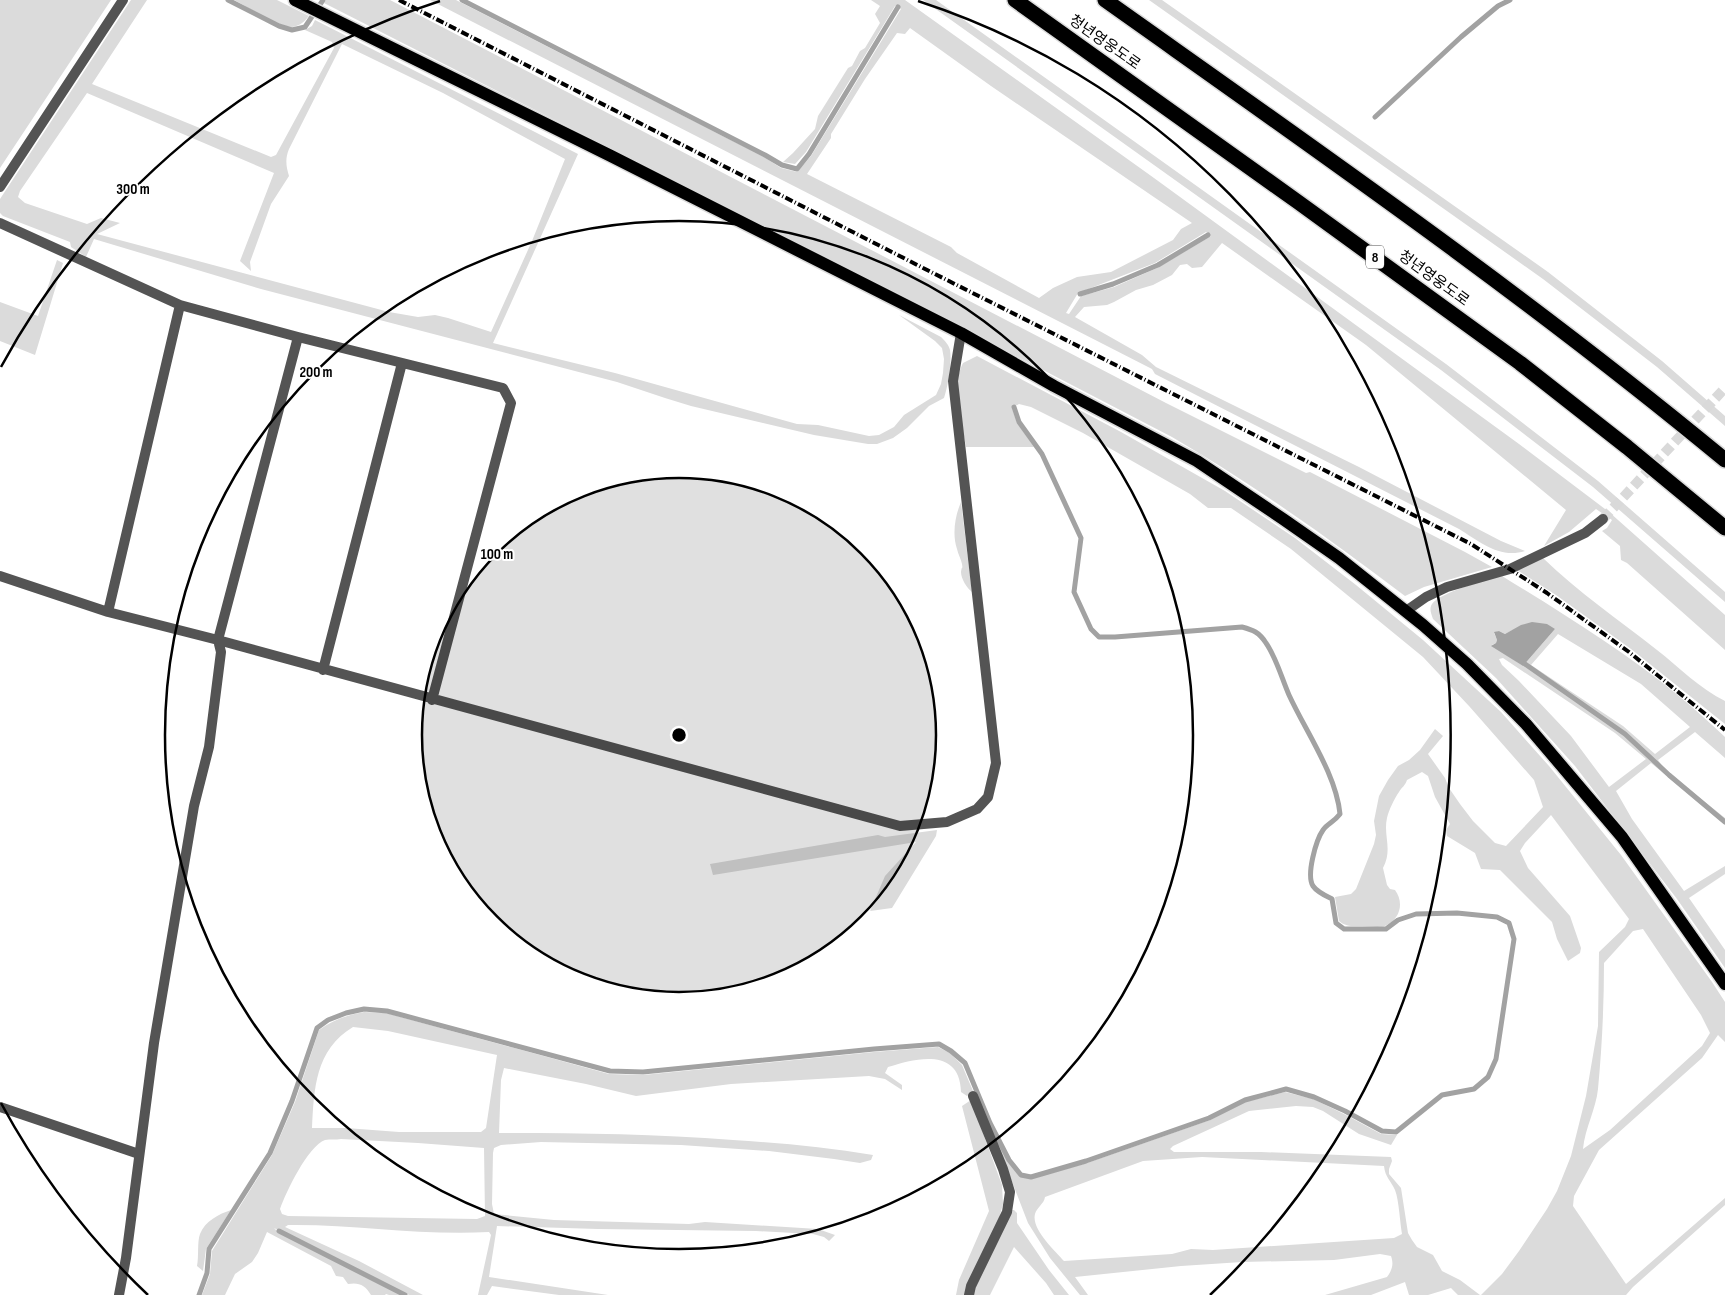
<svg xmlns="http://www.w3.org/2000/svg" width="1725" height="1295" font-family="'Sofia Sans Condensed','Noto Sans KR',sans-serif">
	<rect width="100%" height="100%" fill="#fff"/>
	<!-- green -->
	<path fill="#dbdbdb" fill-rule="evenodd" d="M 0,0 L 111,0 L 0,168 Z
		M 131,0 L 147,0 L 92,84 L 271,157 L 276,155 L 334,48 L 332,42 L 305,30 L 312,26 L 315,20 L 578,154 L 493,343 L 615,373 L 797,424 L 818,425 L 869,436 L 879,435 L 894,427 L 904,415 L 936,395 L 941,384 L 943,373 L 944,359 L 942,348 L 935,341 L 899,315 L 941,337 C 945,341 949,345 950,350 C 952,363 948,386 944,398 L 929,406 L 907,428 L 893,438 L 877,444 L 868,444 L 814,435 L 691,406 L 665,398 L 617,382 L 261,289 L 94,239 L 86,257 L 71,247 L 70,242 L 3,216 L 0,213 L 0,199 ZM 342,44 L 443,93 L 565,159 L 532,241 L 491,332 L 448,318 L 435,315 L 418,317 L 389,312 L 97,234 L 120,223 L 101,218 L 87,224 L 25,203 L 18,197 L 20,191 L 87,93 L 274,173 L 240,261 L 251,271 L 250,262 L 271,204 L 289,176 C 286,166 285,159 289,149 Z
		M 234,0 L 277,0 L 309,16 C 305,21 300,26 292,27 C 280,27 246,6 234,0 Z
		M 326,0 L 390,0 L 1166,403 L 1306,473 L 1310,472 L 1465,552 L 1492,567 L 1424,587 L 1405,596 C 1330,539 1254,485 1172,437 L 862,276 L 324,3 Z
		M 430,0 L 456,0 L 764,157 L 781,168 L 797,172 L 811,156 L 901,9 L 895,6 L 806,152 L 795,164 L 783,162 L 793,153 L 815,129 L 818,116 L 848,68 L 852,66 L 860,51 L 865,48 L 880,23 L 875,14 L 880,6 L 871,0 L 905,0 L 1154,178 L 1519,444 L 1609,512 L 1725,615 L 1725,650 L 1627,563 L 1621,560 L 1620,546 L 1602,531 L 1607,528 L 1612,520 L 1596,509 L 1569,532 L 1544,546 L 1566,510 L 1366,345 L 1222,243 L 1202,267 L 1192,268 L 1187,264 L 1180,265 L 1172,275 L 1153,285 L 1136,290 L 1114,302 L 1107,305 L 1084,307 L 1075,317 L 1142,355 L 1156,367 L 1359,467 L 1501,541 L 1525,551 C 1500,559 1480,542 1459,529 L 1155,374 L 1152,369 ZM 910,28 L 991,86 L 1192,223 L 1181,229 L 1173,240 L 1111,272 L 1077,277 L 1053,288 L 1039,298 L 957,253 L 951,247 L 807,174 L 831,138 L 831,134 L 865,79 L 897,33 L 905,34 ZM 1206,232 L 1211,236 L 1157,268 L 1114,287 L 1081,296 L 1069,314 L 1066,313 L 1078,293 L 1155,263 Z
		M 923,0 L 936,0 L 1446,364 L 1598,481 L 1725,592 L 1725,602 L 1593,487 L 1441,370 Z
		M 1149,0 L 1162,0 L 1548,272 L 1662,361 L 1725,416 L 1725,426 L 1657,367 L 1543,279 Z
		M 57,260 L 63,263 L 35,355 L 0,341 L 0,302 L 38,316 Z
		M 977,356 L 1121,432 L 1225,491 L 1295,538 L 1356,585 L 1423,640 L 1501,712 L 1549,766 L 1621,855 L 1712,982 L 1725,1002 L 1725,1042 L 1718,1035 L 1702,1058 L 1599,1150 L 1574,1196 L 1573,1206 L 1626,1284 L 1725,1198 L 1725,1205 L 1633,1287 L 1626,1295 L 1481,1295 L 1502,1274 L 1519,1251 L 1547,1209 L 1557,1191 L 1571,1156 L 1586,1096 L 1598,1026 L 1599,952 L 1625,927 L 1629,919 L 1551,815 L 1525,843 L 1520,851 L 1528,868 L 1570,916 L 1581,948 L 1580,953 L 1568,961 L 1557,939 L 1552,922 L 1500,870 L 1481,869 L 1475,853 L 1447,836 L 1446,830 L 1450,824 L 1435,797 L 1428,776 L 1422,772 L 1407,780 C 1405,786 1402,787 1399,792 C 1394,799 1389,810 1387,818 C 1383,836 1393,849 1383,868 L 1387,885 L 1390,889 L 1395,890 C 1404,902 1401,919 1385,926 C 1379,928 1368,926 1362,926 C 1353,926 1346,927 1339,921 L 1335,897 L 1351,894 L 1356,889 L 1374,844 L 1376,835 L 1374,821 L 1379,796 L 1388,780 L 1398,766 L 1409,760 L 1420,750 L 1435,729 L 1443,736 L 1428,754 L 1445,778 L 1449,788 L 1460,804 L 1473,821 L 1495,843 L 1506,846 L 1543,807 L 1534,780 L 1469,706 L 1423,657 L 1291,549 L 1231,508 L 1208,508 L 1190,494 L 1083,433 L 1031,407 L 1019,404 L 1012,408 L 1017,423 L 1034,447 L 966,447 C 962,421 950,388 963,363 ZM 1643,929 L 1701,1015 L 1710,1033 L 1702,1046 L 1610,1130 L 1583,1149 C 1585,1128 1596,1109 1598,1089 C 1602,1047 1604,1005 1604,963 L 1633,931 Z
		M 961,502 L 972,592 C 967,588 961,579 961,572 C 962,564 963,571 962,564 C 961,559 958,554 957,549 C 952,534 955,516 961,502 Z
		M 1543,558 C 1578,592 1619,620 1657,650 C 1679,667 1700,689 1725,701 L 1725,724 L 1631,649 L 1556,595 L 1517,570 Z
		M 1502,576 C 1562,613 1624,651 1679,696 C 1695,709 1710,723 1725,737 L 1725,758 L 1695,732 L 1658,760 L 1665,770 L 1725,818 L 1725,824 L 1651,763 L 1616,791 L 1632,819 L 1684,891 L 1725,866 L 1725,874 L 1689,898 L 1725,950 L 1725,968 L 1677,899 L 1575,766 L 1496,678 L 1433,619 C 1431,613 1429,609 1432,604 C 1439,593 1488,579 1502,576 ZM 1555,629 L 1523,666 L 1492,645 L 1496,643 L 1497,640 L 1494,633 L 1499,631 L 1505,634 L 1513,630 ZM 1558,634 L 1641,684 L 1690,727 L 1655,754 L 1623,726 L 1531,665 ZM 1503,658 L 1615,733 L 1646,759 L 1609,787 L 1571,736 L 1519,681 L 1502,665 L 1499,659 Z
		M 937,830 L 936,836 L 892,908 L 870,911 L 885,876 L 916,842 L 713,875 L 710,864 L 878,835 L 885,837 Z
		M 364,1012 L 386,1013 L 609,1074 L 643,1075 L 874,1052 L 938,1047 L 950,1053 L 962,1065 L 973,1091 L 967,1096 L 961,1092 C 960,1047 916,1058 888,1067 L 885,1073 L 902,1085 L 902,1090 L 885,1079 L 869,1076 L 731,1084 L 636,1096 L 586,1084 L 504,1068 L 501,1080 L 499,1133 C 577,1133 655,1134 733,1140 C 780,1143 827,1147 873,1155 L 871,1160 L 860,1163 L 834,1159 L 769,1151 L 681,1145 L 541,1142 L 501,1145 L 494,1148 L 493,1153 L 492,1204 L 494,1214 L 554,1220 L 689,1224 L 705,1222 L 818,1229 L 835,1235 L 829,1241 L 824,1237 L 813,1234 L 756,1231 L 598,1229 L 497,1226 L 489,1277 L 608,1295 L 559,1295 L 492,1286 L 487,1295 L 478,1295 L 491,1235 L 489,1232 C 422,1236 355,1224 288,1225 L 285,1227 L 359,1261 L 423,1295 L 409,1295 L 274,1228 L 278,1232 L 402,1295 L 389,1295 L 386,1294 L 385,1295 L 371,1295 C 365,1285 359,1282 348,1284 L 343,1277 L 336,1276 L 331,1266 L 267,1232 L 258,1253 L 252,1262 L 235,1274 L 225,1295 L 202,1295 L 210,1274 L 212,1251 L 272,1155 L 295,1102 L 319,1030 C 333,1020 347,1015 364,1012 ZM 353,1027 L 388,1031 L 497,1055 L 486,1128 L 481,1132 L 399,1132 L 346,1128 L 312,1128 C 314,1089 315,1050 353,1027 ZM 341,1139 L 418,1143 L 484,1148 L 485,1216 L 477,1219 L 288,1216 L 282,1214 L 280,1209 C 286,1192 308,1146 325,1140 C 330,1139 336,1140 341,1139 Z
		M 1285,1092 L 1313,1099 L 1344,1114 L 1381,1134 L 1397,1135 L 1391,1145 L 1359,1134 L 1323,1111 L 1313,1107 L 1296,1106 L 1249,1111 L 1173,1146 L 1170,1149 L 1174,1152 L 1261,1152 L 1391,1157 L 1392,1161 L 1389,1169 L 1389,1174 L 1401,1188 L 1408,1233 L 1412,1240 L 1417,1247 L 1433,1255 L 1442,1271 L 1460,1280 L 1480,1295 L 1458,1295 L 1451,1288 L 1428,1295 L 1409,1295 L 1405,1282 L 1371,1295 L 1325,1295 L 1387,1277 C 1392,1270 1394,1265 1391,1256 L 1380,1254 L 1334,1260 L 1242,1262 L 1181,1266 L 1075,1277 L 1088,1295 L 1080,1295 L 1050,1258 L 1028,1223 L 990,1125 L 1008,1162 L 1020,1176 L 1030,1179 L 1087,1163 L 1210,1120 L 1245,1102 ZM 1202,1157 L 1384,1166 C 1385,1177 1391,1181 1395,1190 C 1399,1200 1400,1223 1402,1234 L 1394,1238 L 1213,1250 L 1191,1249 L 1172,1254 L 1064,1261 C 1055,1251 1031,1229 1035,1214 C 1037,1207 1044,1204 1045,1197 L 1143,1161 Z
		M 971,1100 L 1002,1185 L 1003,1204 L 998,1222 L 966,1295 L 956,1295 L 959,1280 L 989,1211 L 962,1106 Z
		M 231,1210 L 206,1249 L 203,1271 L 197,1266 C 199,1257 197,1242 200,1234 C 205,1221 219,1214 231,1210 Z
		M 1010,1210 L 1014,1210 L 1017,1213 L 1017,1223 L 1049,1270 L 1069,1295 L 1054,1295 L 1046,1283 L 1014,1247 L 990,1295 L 972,1295 Z"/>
	<!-- water -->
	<path fill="#a2a2a2" d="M 1532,622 L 1547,624 L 1555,629 L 1523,666 L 1491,646 L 1496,643 L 1497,640 L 1494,632 L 1499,631 L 1505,634 L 1521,625 Z"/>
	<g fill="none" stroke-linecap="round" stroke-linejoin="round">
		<!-- stream -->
		<path stroke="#a2a2a2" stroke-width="5" d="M 228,0 L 279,26 L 292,30 L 305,27 L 323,0
			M 462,0 L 765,155 L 782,165 L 797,169 L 809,154 L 898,7
			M 1375,117 L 1461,37 L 1498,6 L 1510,0
			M 1080,294 L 1113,284 L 1158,265 L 1208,235
			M 1525,664 L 1625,734 L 1669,775 L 1725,822
			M 279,1231 L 405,1295
			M 199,1295 L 207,1273 L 209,1249 L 270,1153 L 292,1101 L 317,1028 L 328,1020 L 346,1013 L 364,1009 L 387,1011 L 610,1071 L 643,1072 L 874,1049 L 939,1044 L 951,1051 L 965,1063 L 990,1123 L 1009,1160 L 1021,1175 L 1031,1177 L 1086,1161 L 1209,1118 L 1245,1100 L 1286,1089 L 1314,1097 L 1345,1111 L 1382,1131 L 1396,1132 L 1442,1095 L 1474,1089 L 1488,1077 L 1496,1059 L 1514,939 L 1509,923 L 1497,917 L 1457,913 L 1416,914 L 1398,920 L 1386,929 L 1344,929 L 1336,923 L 1332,899 C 1326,896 1317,892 1313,886 C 1306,875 1316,840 1323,830 C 1327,824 1334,822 1340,814 C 1336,774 1306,732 1289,695 C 1282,679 1276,657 1266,643 C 1259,632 1253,630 1242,627 L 1115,637 L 1099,637 L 1091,629 L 1074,592 L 1081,538 L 1042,454 L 1019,422 L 1014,407"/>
		<!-- minor-tunnel -->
		<path stroke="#d9d9d9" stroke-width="10" stroke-dasharray="10 5" stroke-linecap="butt" d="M 1603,519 L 1725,388"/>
		<!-- primary casing -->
		<g stroke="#dbdbdb" stroke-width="15">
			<path id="primary" d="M 295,0 L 611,156 L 961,333 L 1054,386 L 1197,461 L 1283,519 L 1339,558 L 1423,625 L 1467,664 L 1526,724 L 1622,837 L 1725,984"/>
		</g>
		<!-- motorway casing -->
		<g stroke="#dbdbdb" stroke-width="18">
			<path id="motorway" d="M 1015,0 L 1298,202 L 1520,363 L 1627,447 L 1725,528
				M 1105,0 C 1315,149 1527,296 1725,460"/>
		</g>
		<!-- minor -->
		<path stroke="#545454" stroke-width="10" d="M 0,187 L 123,0
			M 0,223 L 180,305 L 298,337 L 503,388 L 511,403 L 432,700
			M 0,576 L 108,612 L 218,640 L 900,826 L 947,822 L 977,809 L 988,797 L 996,763 L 953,381 L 961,333
			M 1406,611 L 1426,597 L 1447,587 L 1510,569 L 1585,533 L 1603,519
			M 108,612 L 180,305
			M 323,670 L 402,363
			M 0,1107 L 139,1154
			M 119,1295 L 126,1258 L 154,1043 L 194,806 L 209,747 L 221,652 L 218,640 L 298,337
			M 969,1295 L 971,1286 L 1007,1212 L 1010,1192 L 1003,1169 L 973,1096"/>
		<!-- primary -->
		<use href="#primary" stroke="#000" stroke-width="12"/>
		<!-- motorway -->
		<use href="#motorway" stroke="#000" stroke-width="15"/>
		<!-- rail -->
		<path stroke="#000" stroke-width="4" stroke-dasharray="8 2.5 1 2.5" stroke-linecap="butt" d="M 399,0 L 931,272 L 1471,544 L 1547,593 L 1629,652 L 1725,730"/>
	</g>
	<!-- distance rings -->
	<circle cx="679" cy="735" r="257" fill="#000" fill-opacity=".12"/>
	<g fill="none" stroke="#000" stroke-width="2.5">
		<circle cx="679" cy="735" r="257"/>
		<circle cx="679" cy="735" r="514"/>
		<path d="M148 1295A772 772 0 0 1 1 1103M1 367A772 772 0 0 1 440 1M918 1A772 772 0 0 1 1210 1295"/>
	</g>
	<g text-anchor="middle" stroke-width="4" stroke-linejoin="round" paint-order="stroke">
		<!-- shield labels -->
		<rect fill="#fff" stroke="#4c4c4c" stroke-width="1" x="1366" y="245.5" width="18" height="23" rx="4"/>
		<g font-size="14" font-weight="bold" fill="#000">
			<text x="1375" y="262">8</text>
		</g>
		<!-- street labels -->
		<g font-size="15" fill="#000" stroke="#fff">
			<text transform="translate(1105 42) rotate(35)" y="5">청년영웅도로</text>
			<text transform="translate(1434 278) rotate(36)" y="5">청년영웅도로</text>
		</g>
	</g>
	<circle cx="679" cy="735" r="8" fill="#000" stroke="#fff" stroke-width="2.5"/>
	<g font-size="15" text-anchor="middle" font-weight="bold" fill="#000" stroke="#fff" stroke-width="4" stroke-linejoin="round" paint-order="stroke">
		<text x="133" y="194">300 m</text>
		<text x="316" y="377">200 m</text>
		<text x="497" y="559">100 m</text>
	</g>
</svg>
